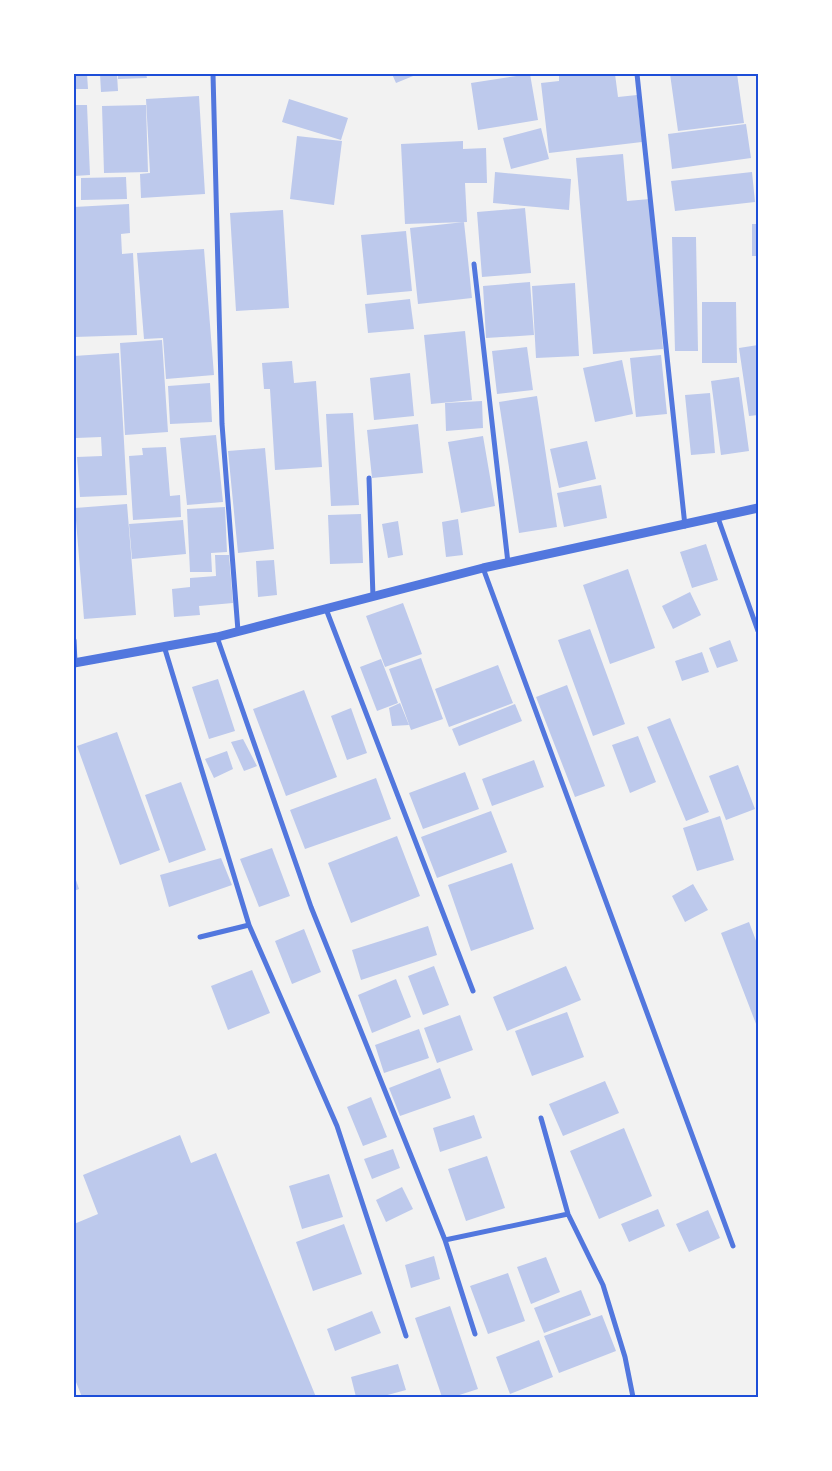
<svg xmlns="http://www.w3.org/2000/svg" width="832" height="1471" font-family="'Work Sans',sans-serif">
	<rect width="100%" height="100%" fill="#f2f2f2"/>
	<!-- building -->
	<path fill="#bdc9ec" d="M 74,74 L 87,74 L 88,89 L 74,89 Z
		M 100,74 L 117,74 L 118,91 L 101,92 Z
		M 118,74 L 146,74 L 147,78 L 118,79 Z
		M 392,74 L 418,74 L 396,83 Z
		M 530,74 L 538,120 L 478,130 L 471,83 Z
		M 559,74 L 615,74 L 618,97 L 637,95 L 642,142 L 549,153 L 541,83 L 559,81 Z
		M 670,74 L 737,74 L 744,123 L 678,131 Z
		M 199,96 L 205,194 L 141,198 L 140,174 L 150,173 L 146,99 Z
		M 289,99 L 348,118 L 341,140 L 282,122 Z
		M 74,105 L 87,105 L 90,175 L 74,176 Z
		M 146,105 L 148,172 L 104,173 L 102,106 Z
		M 746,124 L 751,158 L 672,169 L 668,134 Z
		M 541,128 L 549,159 L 511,169 L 503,138 Z
		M 297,136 L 342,141 L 334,205 L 290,199 Z
		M 463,141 L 463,149 L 486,148 L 487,183 L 465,183 L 467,222 L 405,224 L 401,144 Z
		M 623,154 L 627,201 L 650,199 L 663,349 L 593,354 L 576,158 Z
		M 495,172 L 571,179 L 569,210 L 493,203 Z
		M 752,172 L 755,202 L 675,211 L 671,181 Z
		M 126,177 L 127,199 L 81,200 L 81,178 Z
		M 129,204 L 130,233 L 121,234 L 122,254 L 133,253 L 137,335 L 74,337 L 74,207 Z
		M 525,208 L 531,273 L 482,277 L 477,212 Z
		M 283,210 L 289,308 L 236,311 L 230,213 Z
		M 464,222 L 472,298 L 418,304 L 410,228 Z
		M 752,224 L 758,224 L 758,256 L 752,256 Z
		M 406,231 L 412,291 L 367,295 L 361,235 Z
		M 672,237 L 696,237 L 698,351 L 675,351 Z
		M 204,249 L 214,375 L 166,379 L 163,338 L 144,339 L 137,253 Z
		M 530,282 L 534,335 L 486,338 L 483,286 Z
		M 575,283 L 579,356 L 536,358 L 532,286 Z
		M 410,299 L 414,329 L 368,333 L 365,304 Z
		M 702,302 L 736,302 L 737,363 L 702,363 Z
		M 465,331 L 472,400 L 431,404 L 424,335 Z
		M 162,340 L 168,432 L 125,435 L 120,343 Z
		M 758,345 L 758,415 L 749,416 L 739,348 Z
		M 527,347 L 533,390 L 497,394 L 492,351 Z
		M 119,353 L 127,495 L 80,497 L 77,457 L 102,456 L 101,437 L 76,438 L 74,356 Z
		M 661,355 L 667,414 L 636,417 L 630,358 Z
		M 622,360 L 633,414 L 595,422 L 583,368 Z
		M 292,361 L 294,383 L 316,381 L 322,467 L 275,470 L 270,389 L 264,389 L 262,363 Z
		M 410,373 L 414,416 L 374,420 L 370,378 Z
		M 739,377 L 749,451 L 721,455 L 711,381 Z
		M 210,383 L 212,422 L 170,424 L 168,386 Z
		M 710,393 L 715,453 L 691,455 L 685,395 Z
		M 537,396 L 557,527 L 519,533 L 499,402 Z
		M 482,401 L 483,428 L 446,431 L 445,403 Z
		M 353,413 L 359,505 L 331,506 L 326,414 Z
		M 418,424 L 423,473 L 372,478 L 367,430 Z
		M 216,435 L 223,502 L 187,505 L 180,438 Z
		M 483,436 L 495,506 L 461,513 L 448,442 Z
		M 587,441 L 596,479 L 559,488 L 550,449 Z
		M 166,447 L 170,496 L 180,495 L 181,517 L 133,520 L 129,456 L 143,455 L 142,448 Z
		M 265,448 L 274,549 L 238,553 L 228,451 Z
		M 601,485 L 607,518 L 564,527 L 557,493 Z
		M 127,504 L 136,615 L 84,619 L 75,508 Z
		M 225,507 L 227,552 L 211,553 L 212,572 L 190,572 L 187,509 Z
		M 361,514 L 363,563 L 330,564 L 328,515 Z
		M 458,519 L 463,555 L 446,557 L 442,522 Z
		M 183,520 L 186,554 L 132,559 L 129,524 Z
		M 398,521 L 403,555 L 388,558 L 382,524 Z
		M 706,544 L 718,580 L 692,588 L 680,552 Z
		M 215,555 L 229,555 L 233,603 L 199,606 L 200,615 L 174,617 L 172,589 L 190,587 L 190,578 L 216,576 Z
		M 274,560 L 277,595 L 258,597 L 256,561 Z
		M 628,569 L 655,648 L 610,664 L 583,585 Z
		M 690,592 L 701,615 L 673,629 L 662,606 Z
		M 403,603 L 422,654 L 385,667 L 366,616 Z
		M 590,629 L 625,724 L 593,736 L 558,640 Z
		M 730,640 L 738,661 L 717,668 L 709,648 Z
		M 702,652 L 709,672 L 682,681 L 675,661 Z
		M 421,658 L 443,719 L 411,730 L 389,669 Z
		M 381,659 L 398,703 L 377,711 L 360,667 Z
		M 498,665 L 513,703 L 449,727 L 435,689 Z
		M 218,679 L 235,731 L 209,739 L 192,687 Z
		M 567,685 L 605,786 L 575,797 L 536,697 Z
		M 304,690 L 337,777 L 286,796 L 253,709 Z
		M 400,703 L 409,725 L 392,726 L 389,708 Z
		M 515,704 L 522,721 L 459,746 L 452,729 Z
		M 351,708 L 367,753 L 347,760 L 331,716 Z
		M 670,718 L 709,812 L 686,821 L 647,727 Z
		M 117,732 L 160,850 L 120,865 L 77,746 Z
		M 638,736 L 656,782 L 630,793 L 612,745 Z
		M 243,739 L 257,766 L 244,771 L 231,742 Z
		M 227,751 L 233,769 L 214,778 L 205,759 Z
		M 534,760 L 544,787 L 492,806 L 482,779 Z
		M 738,765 L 755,809 L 726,820 L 709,776 Z
		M 465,772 L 479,809 L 423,829 L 409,793 Z
		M 376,778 L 391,819 L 305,849 L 290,810 Z
		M 181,782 L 206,850 L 169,863 L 145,795 Z
		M 491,811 L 507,852 L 437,878 L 421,837 Z
		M 720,816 L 734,860 L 697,871 L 683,828 Z
		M 397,836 L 420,896 L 351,923 L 328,863 Z
		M 272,848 L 290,896 L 259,907 L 240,859 Z
		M 221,858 L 232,885 L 169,907 L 160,875 Z
		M 512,863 L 534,929 L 471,951 L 448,885 Z
		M 74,874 L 79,889 L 74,891 Z
		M 693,884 L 708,910 L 685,922 L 672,896 Z
		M 749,922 L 758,946 L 758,1029 L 721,933 Z
		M 428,926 L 437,955 L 361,980 L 352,950 Z
		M 304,929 L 321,972 L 292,984 L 275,941 Z
		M 434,966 L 449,1005 L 423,1015 L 408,976 Z
		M 566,966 L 581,1000 L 507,1031 L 493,997 Z
		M 252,970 L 270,1013 L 228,1030 L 211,986 Z
		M 396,979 L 411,1017 L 372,1033 L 358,995 Z
		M 567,1012 L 584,1057 L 532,1076 L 515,1031 Z
		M 460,1015 L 473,1050 L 437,1063 L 424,1028 Z
		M 419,1029 L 429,1058 L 384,1073 L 375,1045 Z
		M 440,1068 L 451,1098 L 400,1116 L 389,1088 Z
		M 605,1081 L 619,1113 L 563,1136 L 549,1104 Z
		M 371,1097 L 387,1137 L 363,1146 L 347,1107 Z
		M 474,1115 L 482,1138 L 440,1152 L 433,1128 Z
		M 624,1128 L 652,1196 L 599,1219 L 570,1151 Z
		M 180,1135 L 191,1163 L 216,1153 L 316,1397 L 82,1397 L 74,1377 L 74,1224 L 98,1214 L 83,1175 Z
		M 393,1149 L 400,1168 L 372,1179 L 364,1159 Z
		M 487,1156 L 505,1208 L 466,1221 L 448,1169 Z
		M 329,1174 L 343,1217 L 302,1229 L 289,1186 Z
		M 402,1187 L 413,1209 L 386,1222 L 376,1200 Z
		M 658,1209 L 665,1226 L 629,1242 L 621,1224 Z
		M 708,1210 L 720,1238 L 689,1252 L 676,1224 Z
		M 344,1224 L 362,1274 L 313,1291 L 296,1242 Z
		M 434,1256 L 440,1279 L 411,1288 L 405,1265 Z
		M 546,1257 L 560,1292 L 531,1304 L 517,1267 Z
		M 508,1273 L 525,1321 L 488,1334 L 470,1286 Z
		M 581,1290 L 591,1315 L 544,1333 L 534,1308 Z
		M 450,1306 L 478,1389 L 453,1397 L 442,1397 L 415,1318 Z
		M 372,1311 L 381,1333 L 335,1351 L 327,1329 Z
		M 602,1315 L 616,1351 L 559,1373 L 544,1336 Z
		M 539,1340 L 553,1377 L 510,1394 L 496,1357 Z
		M 398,1364 L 406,1390 L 380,1397 L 356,1397 L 351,1377 Z"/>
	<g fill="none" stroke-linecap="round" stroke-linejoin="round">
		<!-- minor -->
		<path stroke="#5277de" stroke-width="5" d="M 213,74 L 222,424 L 238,631
			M 637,74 L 685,526
			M 474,264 L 508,563
			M 369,478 L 373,597
			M 718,518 L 758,631
			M 483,568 L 733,1246
			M 326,609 L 473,991
			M 217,637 L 311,907 L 445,1240 L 475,1334
			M 74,640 L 75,663
			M 164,646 L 249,925 L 337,1126 L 406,1336
			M 200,937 L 249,925
			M 541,1118 L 568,1214 L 603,1285 L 625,1357 L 633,1397
			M 445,1240 L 568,1214"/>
		<!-- tertiary -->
		<path stroke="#5277de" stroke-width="9" d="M 74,663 L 217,637 L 483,568 L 758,508"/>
	</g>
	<!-- border -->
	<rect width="832" height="1471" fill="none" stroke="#ffffff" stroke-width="150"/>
	<rect x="75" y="75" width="682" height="1321" fill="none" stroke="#1d4ed8" stroke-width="2"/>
</svg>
